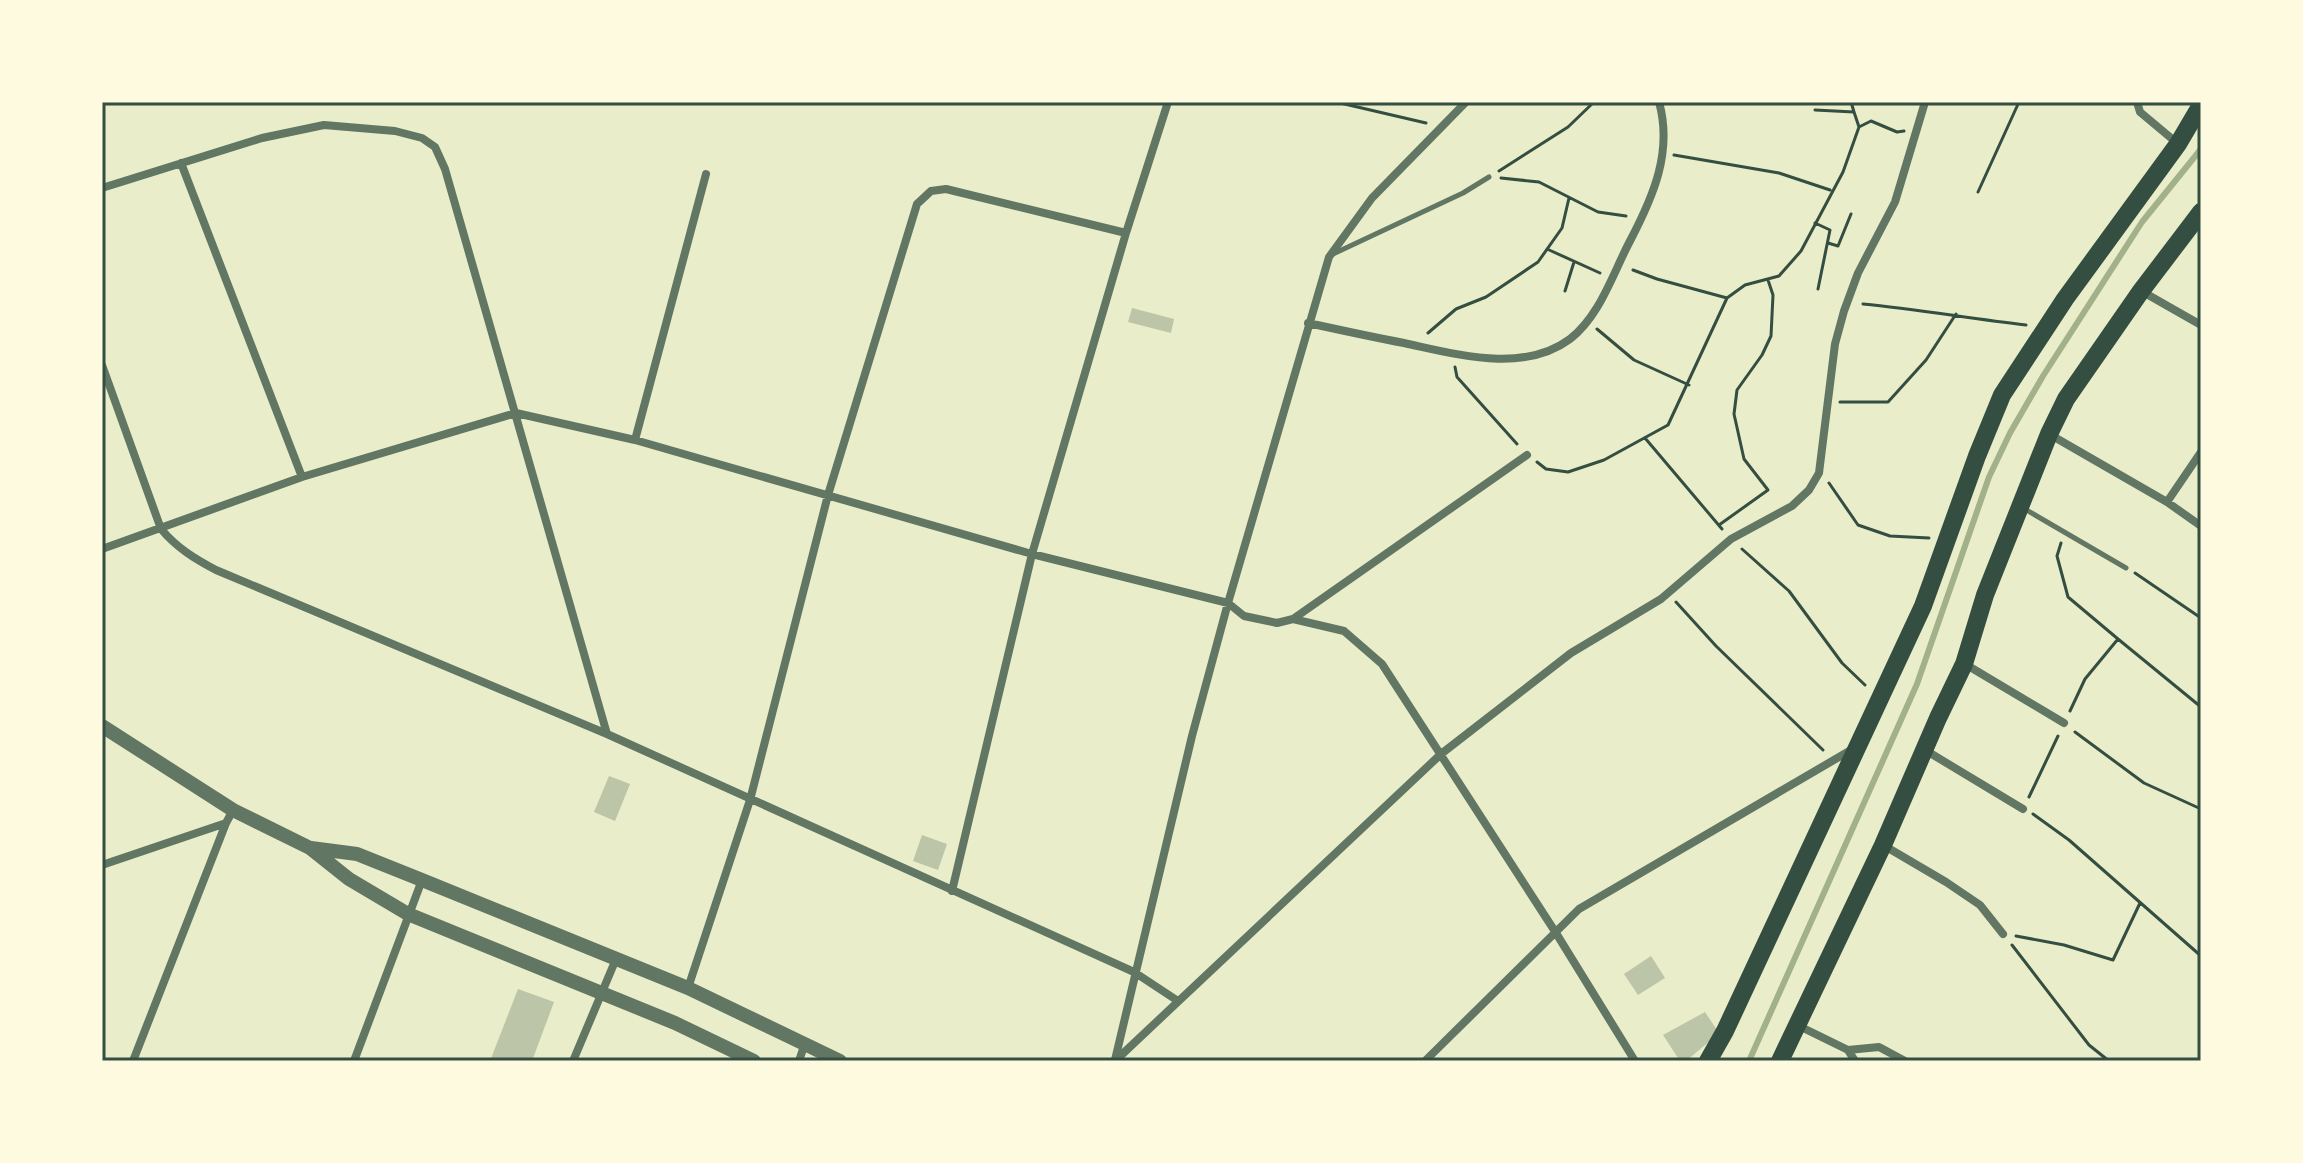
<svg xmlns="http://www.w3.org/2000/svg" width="2303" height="1163" font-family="Quicksand,sans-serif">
	<rect width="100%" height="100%" fill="#e9edc9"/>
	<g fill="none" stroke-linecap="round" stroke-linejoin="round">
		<!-- stream -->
		<path stroke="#a3b18a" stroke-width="6" d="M 1749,1061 L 1917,684 L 1989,477 L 2010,433 L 2043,376 L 2142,222 L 2201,149"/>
	</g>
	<!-- building -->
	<path fill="#bcc5a7" d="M 1132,308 L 1174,319 L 1171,333 L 1128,322 Z
		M 609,776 L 630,784 L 615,821 L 594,812 Z
		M 922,835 L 947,844 L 938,870 L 913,861 Z
		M 1651,956 L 1665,978 L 1638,995 L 1624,974 Z
		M 518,989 L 554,1002 L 532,1061 L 490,1061 Z
		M 1705,1012 L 1717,1030 L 1711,1040 L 1686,1061 L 1680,1061 L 1663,1035 Z"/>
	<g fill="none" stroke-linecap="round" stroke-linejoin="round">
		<!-- path -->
		<path stroke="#344e41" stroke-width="3" d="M 1336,102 L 1426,123
			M 1851,102 L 1854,112
			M 1815,110 L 1854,112 L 1859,127
			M 1674,155 L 1779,173 L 1830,190
			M 1499,171 L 1568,127 L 1594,102
			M 1501,178 L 1539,182 L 1598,212 L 1626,216
			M 1978,192 L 2019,102
			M 1815,223 L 1830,230 L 1818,289
			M 1828,243 L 1838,246 L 1851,214
			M 1547,249 L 1600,273
			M 1633,270 L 1657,279 L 1727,298
			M 1565,291 L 1574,262
			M 1863,304 C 1918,309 1971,319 2026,325
			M 1597,329 L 1634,360 L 1689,385
			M 1428,333 L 1456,309 L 1486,297 L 1538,262 L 1562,228 L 1569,198
			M 1455,367 L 1457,377 L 1517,444
			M 1840,402 L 1888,402 L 1926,360 L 1956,314
			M 1645,438 L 1722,529
			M 1537,462 L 1546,469 L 1568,472 L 1604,460 L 1668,425 L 1727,298 L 1745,285 L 1779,276 L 1801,251 L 1843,172 L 1859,127 L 1871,121 L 1897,132 L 1904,131
			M 1829,483 L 1858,525 L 1890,536 L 1929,538
			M 1719,525 L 1768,490 L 1744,459 L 1734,414 L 1737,390 L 1762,355 L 1771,336 L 1773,295 L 1768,280
			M 2061,543 L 2057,556 L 2068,597 L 2118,639 L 2085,679 L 2070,711
			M 1742,549 L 1789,591 L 1842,663 L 1865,685
			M 2135,573 L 2201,618
			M 1676,602 L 1716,646 L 1823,750
			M 2118,639 L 2201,707
			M 2075,732 L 2144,783 L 2201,809
			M 2029,797 L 2058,736
			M 2033,814 L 2069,840 L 2201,956
			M 2016,936 L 2064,945 L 2113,960 L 2140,903
			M 2012,945 L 2089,1045 L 2109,1061"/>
		<!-- service -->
		<path stroke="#617663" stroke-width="5" d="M 1333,254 L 1463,193 L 1489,177
			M 2023,508 L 2126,568"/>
		<!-- minor -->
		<path stroke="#617663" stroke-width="8" d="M 2137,102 L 2140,112 L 2177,143
			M 181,163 L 302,477
			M 102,188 L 262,138 L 324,125 L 395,131 L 422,138 L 435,147 L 445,169 L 607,734
			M 2143,292 L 2201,325
			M 1308,323 C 1340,330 1372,337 1404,343 C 1456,354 1523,374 1570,339 C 1600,316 1613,273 1630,241 C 1653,197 1673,152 1659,102
			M 102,365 L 161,529 C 177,548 195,559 216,570 L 607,734 L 1134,972 L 1178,1001
			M 2049,434 L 2167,502 L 2201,526
			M 635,440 L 706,174
			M 2167,502 L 2201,452
			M 102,549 L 302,477 L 516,413 L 635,440 L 1032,554 L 1228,603 L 1244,616 L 1277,623 L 1293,619 L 1344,631 L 1382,664 L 1556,933 L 1635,1061
			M 1293,619 L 1527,455
			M 1965,664 L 2064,723
			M 1925,750 L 2023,809
			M 1883,845 L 1946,882 L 1980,905 L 2003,934
			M 102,865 L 226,823
			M 952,891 L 1032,554 L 1126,233 L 1168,102
			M 688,988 L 750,800 L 828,495 L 917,204 L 931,191 L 946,189 L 1126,233
			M 1797,1025 L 1848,1050 L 1855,1061
			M 1848,1050 L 1879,1047 L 1905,1061
			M 1115,1060 L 1192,736 L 1228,603 L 1329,257 L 1372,198 L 1466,102
			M 133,1061 L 226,823 L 233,810
			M 354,1061 L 422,880
			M 573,1061 L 616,959
			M 799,1061 L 804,1046
			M 1115,1061 L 1441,754 L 1571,653 L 1661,599 L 1731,539 L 1792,506 L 1809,490 L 1819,473 L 1835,344 L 1844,311 L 1858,273 L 1895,202 L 1925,102
			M 1425,1061 L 1579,909 L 1851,750"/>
		<!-- tertiary -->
		<path stroke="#617663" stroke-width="14" d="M 102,726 L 233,810 L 310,848 L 349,879 L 408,914 L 675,1023 L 754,1061
			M 311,848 L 357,854 L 422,880 L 688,988 L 840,1061"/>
		<!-- primary -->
		<path stroke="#344e41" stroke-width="18" d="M 1708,1061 L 1725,1031 L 1923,606 L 1977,456 L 2002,395 L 2065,299 L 2178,144 L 2201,105
			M 1780,1061 L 1883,845 L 1938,718 L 1964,664 L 1985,595 L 2049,434 L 2066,399 L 2141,291 L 2201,212"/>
	</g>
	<!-- border -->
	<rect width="2303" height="1163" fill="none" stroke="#fefae0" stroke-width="208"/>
	<rect x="104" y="104" width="2095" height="955" fill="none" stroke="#344e41" stroke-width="3"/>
</svg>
